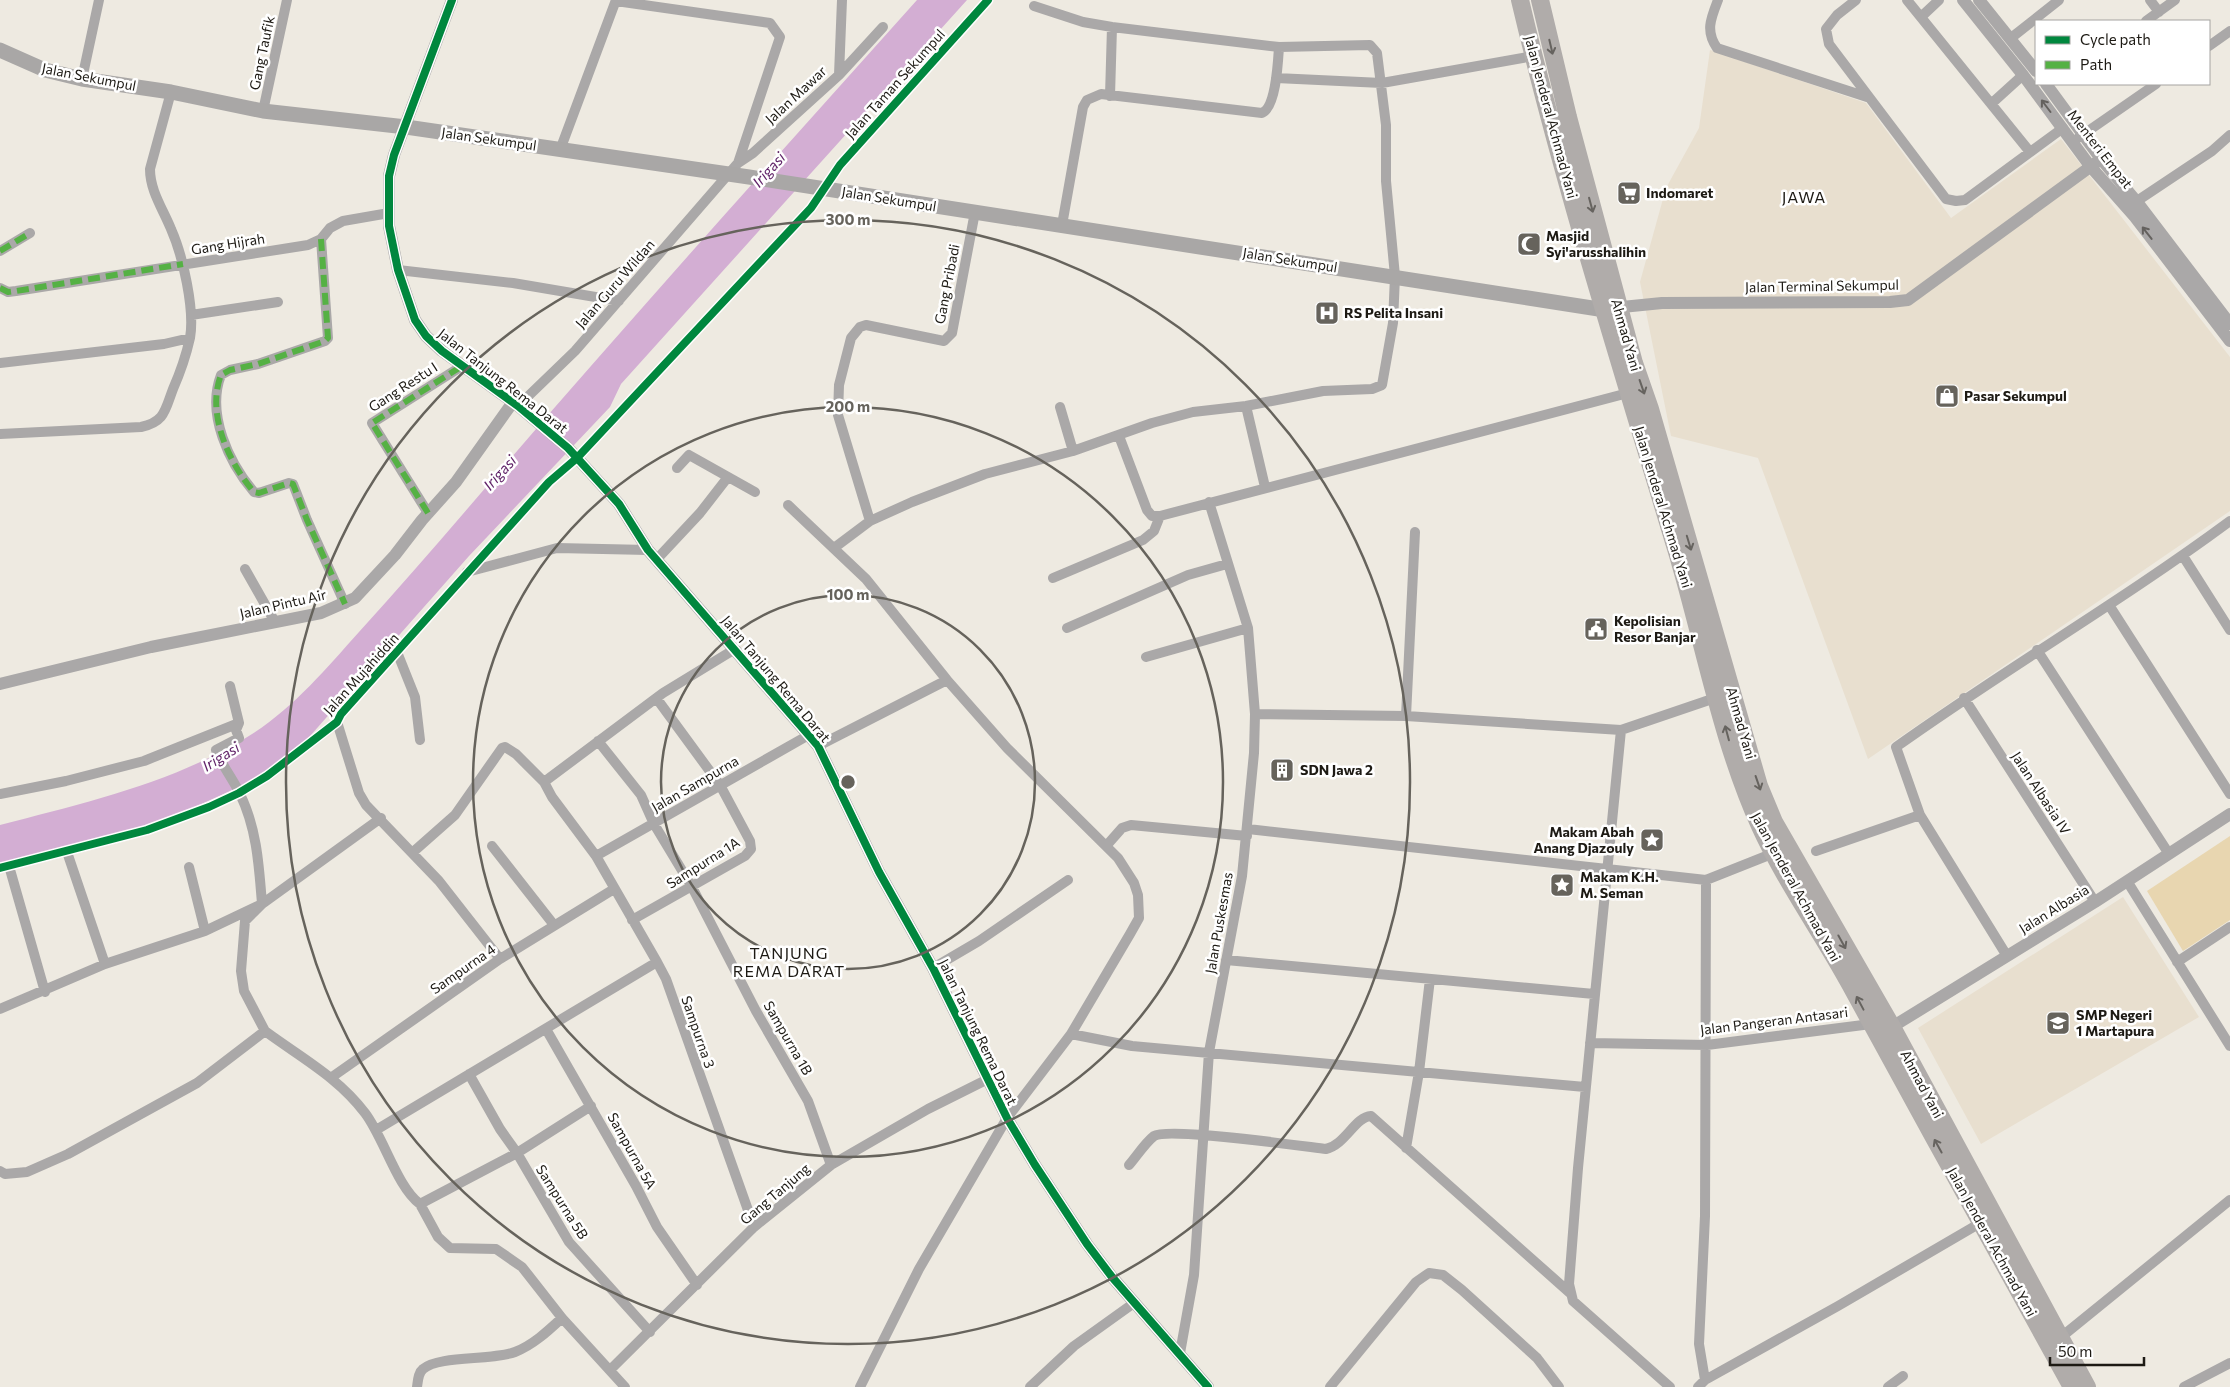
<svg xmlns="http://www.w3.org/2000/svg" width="2230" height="1387" font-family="Commissioner,sans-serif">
	<rect width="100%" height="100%" fill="#eeeae1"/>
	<!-- built -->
	<path fill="#e8dfcf" d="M 1710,50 L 1866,103 L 1951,218 L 2061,139 L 2230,357 L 2230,511 L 1868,759 L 1758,458 L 1671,436 L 1640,282 L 1666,188 L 1699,128 Z
		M 2123,897 L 2199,1017 L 1981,1144 L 1918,1028 Z"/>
	<!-- green -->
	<path fill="#e8d6b0" d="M 2230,836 L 2230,920 L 2183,951 L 2147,891 Z"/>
	<!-- water -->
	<path fill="#d3aed3" d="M 917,0 L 967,0 L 621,384 L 610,407 L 469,556 L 303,744 L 248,783 L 166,820 L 0,865 L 0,825 C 84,803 169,784 244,739 C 290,712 324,671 359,632 C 409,577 457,521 505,465 C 640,308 779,154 917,0 Z"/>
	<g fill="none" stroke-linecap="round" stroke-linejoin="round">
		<!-- minor -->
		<path stroke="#aaa8a8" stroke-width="10" d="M 1718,0 C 1711,18 1705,31 1717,48 L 1867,97
			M 1856,0 L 1837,15 L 1826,29 L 1829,44 L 1946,199 L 1956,201 L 1965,200 L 2063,128
			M 1907,0 L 2030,152
			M 2150,0 L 2159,12
			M 1034,6 L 1083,22 L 1112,27 L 1279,47 L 1370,45 L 1377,53 L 1386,125 L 1386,181 L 1395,276 L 1393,323 L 1382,385 L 1372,389 L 1323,391 L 1246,406 L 1193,412 L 1152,423 L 1073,451
			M 1922,16 L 1939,0
			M 2146,21 L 2175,0
			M 2011,38 L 2059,0
			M 2209,46 L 2230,31
			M 839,75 L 883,27
			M 1276,78 L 1382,83 L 1534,56
			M 82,79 L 99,0
			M 1110,96 L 1112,27
			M 1991,104 L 2023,75
			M 263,111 L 287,0
			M 2078,138 L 2156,84
			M 560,150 L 616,0
			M 738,163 L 753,153 L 839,75 L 842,0
			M 2131,205 L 2212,151 L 2230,135
			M 1062,225 L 1083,107 L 1087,100 L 1101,94 L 1262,113 C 1276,107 1278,62 1279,47
			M 321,239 L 328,338 L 325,341 L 258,364 L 230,370 L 221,375 C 206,414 229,463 254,492 L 259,493 L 289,483 L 293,484 L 307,520 L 345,604
			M 0,251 L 30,233
			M 398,270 L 513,283 L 619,301
			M 0,288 L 8,292 L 16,291 L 308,245 L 321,239 L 330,228 L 343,221 L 389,213
			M 191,315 L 278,302
			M 0,363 L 164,344 L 190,338
			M 518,406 L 575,351 L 738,163 L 780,37 L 770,23 L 616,1
			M 1246,406 L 1265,487
			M 0,434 L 141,427 C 165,422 165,410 173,389 C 180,373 186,356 190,338 C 195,310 183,256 171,229 C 163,209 150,191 150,169 L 171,92
			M 1119,436 L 1147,510 L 1152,516 L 1160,516 L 1628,393
			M 677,468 L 689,455 L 755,492
			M 788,505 L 866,579 L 947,680 L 1007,748 L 1118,858 L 1134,883 L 1138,895 L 1139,918 L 1130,934 L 1071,1034 L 1007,1118 L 919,1269 L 860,1387
			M 428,513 L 372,423 L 462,366
			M 870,521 L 838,415 L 839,385 L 851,338 L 860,327 L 866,325 L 944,341 L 952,333 L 975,212
			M 834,548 L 870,521 L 912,502 L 985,474 L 1073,451 L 1060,407
			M 2183,556 L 2230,630
			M 657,559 L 700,513 L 728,477
			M 245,569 L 275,622
			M 467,572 L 557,548 L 648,550
			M 1053,578 L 1143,540 L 1154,531 L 1160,516
			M 2109,605 L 2230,794
			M 1067,628 L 1188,575 L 1227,564
			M 2037,650 L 2169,854
			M 397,652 L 415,697 L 420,740
			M 1146,657 L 1248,628
			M 230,686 L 239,723 L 236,730 L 239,738 L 216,750 C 222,766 233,779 240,794 C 257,829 259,866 262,904 L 245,921 L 241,971 L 244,991 L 265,1031
			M 1964,698 L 2095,902
			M 1255,714 L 1406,716 L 1621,730 L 1718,697
			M 1406,716 L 1415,532
			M 337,722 L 359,793 L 366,805 L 439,881 L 500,959
			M 1621,730 L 1578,1168 L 1569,1284 L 1573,1301 L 1670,1387
			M 598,741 L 641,795 L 654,824 L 692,887 L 756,1011 L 808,1101 L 831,1165
			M 818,746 L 947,680
			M 544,782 L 663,693 L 735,649
			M 0,794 L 66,781 L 144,761 L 239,723
			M 1248,829 L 1706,880 L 1705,1216 L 1699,1344 L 1705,1380
			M 1107,845 L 1122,828 L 1131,825 L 1247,836
			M 492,846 L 554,925
			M 1816,851 L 1920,815
			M 67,852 L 105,964
			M 412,853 L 455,815 L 502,748 L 505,747 L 516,754 L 544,782 L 552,797 L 596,856 L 657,962 L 666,979 L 754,1227
			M 596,856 L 807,736
			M 9,866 L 45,992
			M 189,867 L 205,931
			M 0,868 L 147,830 L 209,807 L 239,793 L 267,776 L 337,722 L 341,714 L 549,482 L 577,458 L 811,208 L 840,165 L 988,0
			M 1706,880 L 1774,853
			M 2127,881 L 2230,1046
			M 632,920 L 745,856 L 751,849 L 750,841 L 720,785 L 657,699
			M 2007,956 L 1920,815 L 1896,747 C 2005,669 2122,601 2230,521
			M 1226,960 L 1594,994
			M 2177,962 L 2230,927
			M 933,968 L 979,941 L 1068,880
			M 0,1009 L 105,964 L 205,931 L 262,904 L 381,818
			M 546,1029 L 636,1186 L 657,1227 L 697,1285
			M 1071,1034 L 1132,1046 L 1585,1087
			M 1590,1043 L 1707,1045 L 1871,1024
			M 469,1074 L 500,1129 L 517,1153 L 569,1242 L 650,1332
			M 332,1077 L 500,959 L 614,889
			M 376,1130 L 657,962
			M 1406,1148 L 1419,1072 L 1430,979
			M 1129,1165 C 1136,1157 1145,1143 1154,1136 C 1168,1127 1301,1146 1326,1149 C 1345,1145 1355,1117 1371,1116 L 1570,1293
			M 0,1171 L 5,1174 L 27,1172 L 68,1154 L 197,1083 L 265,1031 C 300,1057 338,1077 365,1113 C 384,1138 397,1187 420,1204 L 517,1153 L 591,1106
			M 420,1204 L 438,1237 L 450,1248 L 496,1249 L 522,1267 L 562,1318 L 625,1387
			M 2060,1338 L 2230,1200
			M 1180,1353 L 1194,1275 L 1209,1052 L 1242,876 L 1254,753 L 1255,714 L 1248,628 L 1209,502
			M 610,1370 L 754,1227 L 831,1165 L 928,1109 L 988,1079
			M 417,1387 C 418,1381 418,1373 423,1369 C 439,1355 492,1361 515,1352 C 533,1345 548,1331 562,1318
			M 1030,1387 L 1074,1346 L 1134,1303
			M 1330,1387 L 1416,1282 L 1429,1273 L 1443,1275 L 1462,1290 L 1537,1358 L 1559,1387
			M 1698,1387 L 1705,1380 L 1838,1306 L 1982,1222
			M 1888,1387 L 1903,1376
			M 2184,1387 L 2230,1363"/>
		<!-- tertiary -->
		<path stroke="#aaa8a8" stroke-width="12" d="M 452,0 L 394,155 L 389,176 L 389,226 L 398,270 L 415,320 L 426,336 L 442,351 L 518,406 L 568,448 L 619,504 L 648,550 L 818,746 L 879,872 L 933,968 L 1007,1118 L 1035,1165 L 1087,1244 L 1112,1277 L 1208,1387
			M 1963,0 L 2023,75 L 2090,166 L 2135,217 L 2230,341
			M 1979,0 L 2036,71
			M 2046,84 L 2101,159 L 2137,202 L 2230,324
			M 1612,308 L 1662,303 L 1890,302 L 1908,300 L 2101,159
			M 0,684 L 151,647 L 321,613 L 355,598 L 395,555 L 422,520 L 456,482 L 513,402
			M 1892,1027 L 2095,902 L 2230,814"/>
		<!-- secondary -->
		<path stroke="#a9a7a6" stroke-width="15" d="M 0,50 L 45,70 L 82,79 L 171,92 L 263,111 L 406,127 L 749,177 L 1605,310"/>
		<!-- trunk -->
		<path stroke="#b0acaa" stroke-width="18" d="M 1520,0 C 1564,186 1622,369 1677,552 C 1704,642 1721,740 1760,826 C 1785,881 1821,931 1850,984 C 1923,1119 1998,1252 2072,1387
			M 1540,0 L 1568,117 L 1634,363 L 1650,409 L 1759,786 L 1774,822 L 1892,1027 L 2087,1387"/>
		<!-- quiet -->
		<path stroke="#55b144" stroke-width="6" stroke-dasharray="12 6" stroke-linecap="butt" d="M 321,239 L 328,338 L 325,341 L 258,364 L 230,370 L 221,375 C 206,414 229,463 254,492 L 259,493 L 289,483 L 293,484 L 307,520 L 345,604
			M 0,251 L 30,233
			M 0,288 L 8,292 L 16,291 L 183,264
			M 428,513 L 372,423 L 462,366"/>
		<!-- cycleway casing -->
		<g stroke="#fff" stroke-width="11">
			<path id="cycleway" d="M 452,0 L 394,155 L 389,176 L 389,226 L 398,270 L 415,320 L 426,336 L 442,351 L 518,406 L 568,448 L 619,504 L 648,550 L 818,746 L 879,872 L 933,968 L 1007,1118 L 1035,1165 L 1087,1244 L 1112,1277 L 1208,1387
				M 0,868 L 147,830 L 209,807 L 239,793 L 267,776 L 337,722 L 341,714 L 549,482 L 577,458 L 811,208 L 840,165 L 988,0"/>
		</g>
		<!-- cycleway -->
		<use href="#cycleway" stroke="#00873e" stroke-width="8"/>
	</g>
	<!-- one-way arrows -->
	<defs><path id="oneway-shaft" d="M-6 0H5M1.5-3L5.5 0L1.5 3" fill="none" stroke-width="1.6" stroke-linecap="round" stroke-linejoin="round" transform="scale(1.25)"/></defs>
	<g stroke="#66635f">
		<use href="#oneway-shaft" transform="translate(1551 47) rotate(77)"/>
		<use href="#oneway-shaft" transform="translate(1591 205) rotate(75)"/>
		<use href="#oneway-shaft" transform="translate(1642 387) rotate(71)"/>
		<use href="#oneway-shaft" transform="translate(1689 543) rotate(73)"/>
		<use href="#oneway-shaft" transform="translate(1727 733) rotate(-105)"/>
		<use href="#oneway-shaft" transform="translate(1758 783) rotate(71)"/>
		<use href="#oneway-shaft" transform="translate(1842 942) rotate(61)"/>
		<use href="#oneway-shaft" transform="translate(1860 1003) rotate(-118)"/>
		<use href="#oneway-shaft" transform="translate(1938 1146) rotate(-119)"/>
	</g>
	<g stroke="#64615e">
		<use href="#oneway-shaft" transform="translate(2046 106) rotate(-127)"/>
		<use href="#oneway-shaft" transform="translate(2147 233) rotate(-128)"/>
	</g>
	<!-- distance rings -->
	<g fill="none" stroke="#66635c" stroke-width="2.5">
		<circle cx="848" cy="782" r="187"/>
		<circle cx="848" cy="782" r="375"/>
		<circle cx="848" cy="782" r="562"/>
	</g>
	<!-- icons -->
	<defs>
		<g id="supermarket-square" transform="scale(1.25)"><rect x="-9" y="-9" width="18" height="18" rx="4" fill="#66635c" stroke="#fff"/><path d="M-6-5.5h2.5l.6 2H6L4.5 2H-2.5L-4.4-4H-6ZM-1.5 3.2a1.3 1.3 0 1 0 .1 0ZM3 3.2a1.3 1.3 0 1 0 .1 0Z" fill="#fff"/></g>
		<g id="mosque-square" transform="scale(1.25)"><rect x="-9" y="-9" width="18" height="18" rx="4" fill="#66635c" stroke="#fff"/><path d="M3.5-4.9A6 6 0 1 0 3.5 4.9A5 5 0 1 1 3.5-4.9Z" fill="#fff"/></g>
		<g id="hospital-square" transform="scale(1.25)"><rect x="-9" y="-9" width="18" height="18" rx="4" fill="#66635c" stroke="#fff"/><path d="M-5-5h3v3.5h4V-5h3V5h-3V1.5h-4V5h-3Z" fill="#fff"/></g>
		<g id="shop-square" transform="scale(1.25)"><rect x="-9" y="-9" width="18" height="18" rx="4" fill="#66635c" stroke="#fff"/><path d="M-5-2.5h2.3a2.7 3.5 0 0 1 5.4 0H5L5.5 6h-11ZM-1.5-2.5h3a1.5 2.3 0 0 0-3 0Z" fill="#fff"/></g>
		<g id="civic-square" transform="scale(1.25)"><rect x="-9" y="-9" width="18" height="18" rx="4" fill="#66635c" stroke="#fff"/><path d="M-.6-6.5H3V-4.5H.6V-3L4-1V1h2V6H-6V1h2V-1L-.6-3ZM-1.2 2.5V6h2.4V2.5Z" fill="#fff"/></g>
		<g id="building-square" transform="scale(1.25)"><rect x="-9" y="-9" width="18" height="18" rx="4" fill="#66635c" stroke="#fff"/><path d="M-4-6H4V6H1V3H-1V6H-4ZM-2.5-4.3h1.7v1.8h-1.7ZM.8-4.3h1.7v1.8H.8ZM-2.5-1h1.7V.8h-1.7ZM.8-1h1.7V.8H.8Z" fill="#fff"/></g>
		<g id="sight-square" transform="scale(1.25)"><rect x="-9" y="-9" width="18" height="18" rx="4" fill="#66635c" stroke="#fff"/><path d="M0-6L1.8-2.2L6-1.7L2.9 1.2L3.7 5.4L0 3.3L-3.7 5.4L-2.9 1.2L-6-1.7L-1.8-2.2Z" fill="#fff"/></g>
		<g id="school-square" transform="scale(1.25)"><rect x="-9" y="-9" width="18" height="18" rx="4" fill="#66635c" stroke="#fff"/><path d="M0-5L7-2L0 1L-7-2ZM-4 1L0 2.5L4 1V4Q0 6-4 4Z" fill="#fff"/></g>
	</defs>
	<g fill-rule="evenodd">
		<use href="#supermarket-square" x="1629" y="193"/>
		<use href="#mosque-square" x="1529" y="244"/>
		<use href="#hospital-square" x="1327" y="313"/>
		<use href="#shop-square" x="1947" y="396"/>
		<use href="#civic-square" x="1596" y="629"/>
		<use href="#building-square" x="1282" y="770"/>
		<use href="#sight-square" x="1652" y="840"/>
		<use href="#sight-square" x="1562" y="885"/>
		<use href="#school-square" x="2058" y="1023"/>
	</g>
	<g text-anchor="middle" stroke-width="5" stroke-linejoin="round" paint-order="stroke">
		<!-- street labels -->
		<g font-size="14" fill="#1d1a14" stroke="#fff">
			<text transform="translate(262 53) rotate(-78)" y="5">Gang Taufik</text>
			<text transform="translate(89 77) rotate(11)" y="5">Jalan Sekumpul</text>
			<text transform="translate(895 84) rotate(-48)" y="5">Jalan Taman Sekumpul</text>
			<text transform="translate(796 95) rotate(-43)" y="5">Jalan Mawar</text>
			<text transform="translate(1551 117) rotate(75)" y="5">Jalan Jenderal Achmad Yani</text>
			<text transform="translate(489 139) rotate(8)" y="5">Jalan Sekumpul</text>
			<text transform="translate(2100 149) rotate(52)" y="5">Menteri Empat</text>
			<text transform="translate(889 199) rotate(9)" y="5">Jalan Sekumpul</text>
			<text transform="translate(228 244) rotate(-9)" y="5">Gang Hijrah</text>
			<text transform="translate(1290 260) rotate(9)" y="5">Jalan Sekumpul</text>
			<text transform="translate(615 284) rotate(-49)" y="5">Jalan Guru Wildan</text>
			<text transform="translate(947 284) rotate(-79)" y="5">Gang Pribadi</text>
			<text transform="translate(1822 286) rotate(-1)" y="5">Jalan Terminal Sekumpul</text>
			<text transform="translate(1626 335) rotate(74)" y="5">Ahmad Yani</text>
			<text transform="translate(503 381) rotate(38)" y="5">Jalan Tanjung Rema Darat</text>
			<text transform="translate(403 387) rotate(-33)" y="5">Gang Restu I</text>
			<text transform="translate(1663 507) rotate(73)" y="5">Jalan Jenderal Achmad Yani</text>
			<text transform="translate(283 604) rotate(-13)" y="5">Jalan Pintu Air</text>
			<text transform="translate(361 674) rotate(-48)" y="5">Jalan Mujahiddin</text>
			<text transform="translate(776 679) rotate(50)" y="5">Jalan Tanjung Rema Darat</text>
			<text transform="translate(1741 723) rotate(74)" y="5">Ahmad Yani</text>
			<text transform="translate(695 784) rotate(-30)" y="5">Jalan Sampurna</text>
			<text transform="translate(2041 793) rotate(57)" y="5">Jalan Albasia IV</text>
			<text transform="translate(703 863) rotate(-32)" y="5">Sampurna 1A</text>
			<text transform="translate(1796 887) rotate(61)" y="5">Jalan Jenderal Achmad Yani</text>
			<text transform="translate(2054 909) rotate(-32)" y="5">Jalan Albasia</text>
			<text transform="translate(1219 923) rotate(-80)" y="5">Jalan Puskesmas</text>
			<text transform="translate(463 969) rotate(-35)" y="5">Sampurna 4</text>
			<text transform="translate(1774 1021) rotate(-7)" y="5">Jalan Pangeran Antasari</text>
			<text transform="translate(698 1032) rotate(71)" y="5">Sampurna 3</text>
			<text transform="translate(978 1032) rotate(64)" y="5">Jalan Tanjung Rema Darat</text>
			<text transform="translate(788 1038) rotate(60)" y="5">Sampurna 1B</text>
			<text transform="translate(1922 1084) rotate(62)" y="5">Ahmad Yani</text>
			<text transform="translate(632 1151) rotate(61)" y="5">Sampurna 5A</text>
			<text transform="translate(775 1194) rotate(-40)" y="5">Gang Tanjung</text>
			<text transform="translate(562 1202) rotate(58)" y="5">Sampurna 5B</text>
			<text transform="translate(1992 1242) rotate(61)" y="5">Jalan Jenderal Achmad Yani</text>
		</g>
		<!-- poi labels -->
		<g font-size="14" font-weight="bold" fill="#1d1a14" stroke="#fff" text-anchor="start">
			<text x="1646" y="198">Indomaret</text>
			<text x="1546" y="241">Masjid<tspan x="1546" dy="16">Syi'arusshalihin</tspan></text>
			<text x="1344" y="318">RS Pelita Insani</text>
			<text x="1964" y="401">Pasar Sekumpul</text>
			<text x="1614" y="626">Kepolisian<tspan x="1614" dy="16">Resor Banjar</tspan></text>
			<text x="1300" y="775">SDN Jawa 2</text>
			<text x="1634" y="837" text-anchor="end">Makam Abah<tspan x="1634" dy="16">Anang Djazouly</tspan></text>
			<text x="1580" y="882">Makam K.H.<tspan x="1580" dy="16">M. Seman</tspan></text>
			<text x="2076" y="1020">SMP Negeri<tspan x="2076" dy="16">1 Martapura</tspan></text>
		</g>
		<!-- water labels -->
		<g font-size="15" font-style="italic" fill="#612469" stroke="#fff">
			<text transform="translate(769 170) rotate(-48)" y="5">Irigasi</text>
			<text transform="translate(500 473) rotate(-48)" y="5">Irigasi</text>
			<text transform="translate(221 757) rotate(-32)" y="5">Irigasi</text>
		</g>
		<!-- quarter labels -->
		<g font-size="16" letter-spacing="1" fill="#1d1a14" stroke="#fff">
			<text x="1804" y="203">JAWA</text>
			<text x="789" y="959">TANJUNG<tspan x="789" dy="18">REMA DARAT</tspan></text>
		</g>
	</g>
	<circle cx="848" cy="782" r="8" fill="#66635c" stroke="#fff" stroke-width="2.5"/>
	<g font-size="15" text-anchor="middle" font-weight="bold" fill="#66635c" stroke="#fff" stroke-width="5" stroke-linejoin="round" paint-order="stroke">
		<text x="848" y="225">300 m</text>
		<text x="848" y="412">200 m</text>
		<text x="848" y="600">100 m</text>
	</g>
	<!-- legend -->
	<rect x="2035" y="20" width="175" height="65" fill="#ffffff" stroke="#a5a3a1"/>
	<rect x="2045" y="36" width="25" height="8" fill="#00873e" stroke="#a5a3a1"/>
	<text x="2080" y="45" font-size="15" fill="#1d1a14">Cycle path</text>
	<rect x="2045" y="61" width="25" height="8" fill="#55b144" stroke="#a5a3a1"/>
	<text x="2080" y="70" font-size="15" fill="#1d1a14">Path</text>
	<!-- scale -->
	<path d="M2050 1357v8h94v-8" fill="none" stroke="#1d1a14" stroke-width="2.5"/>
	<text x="2058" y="1357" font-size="15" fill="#1d1a14" stroke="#ffffff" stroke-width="4" paint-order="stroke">50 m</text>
</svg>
